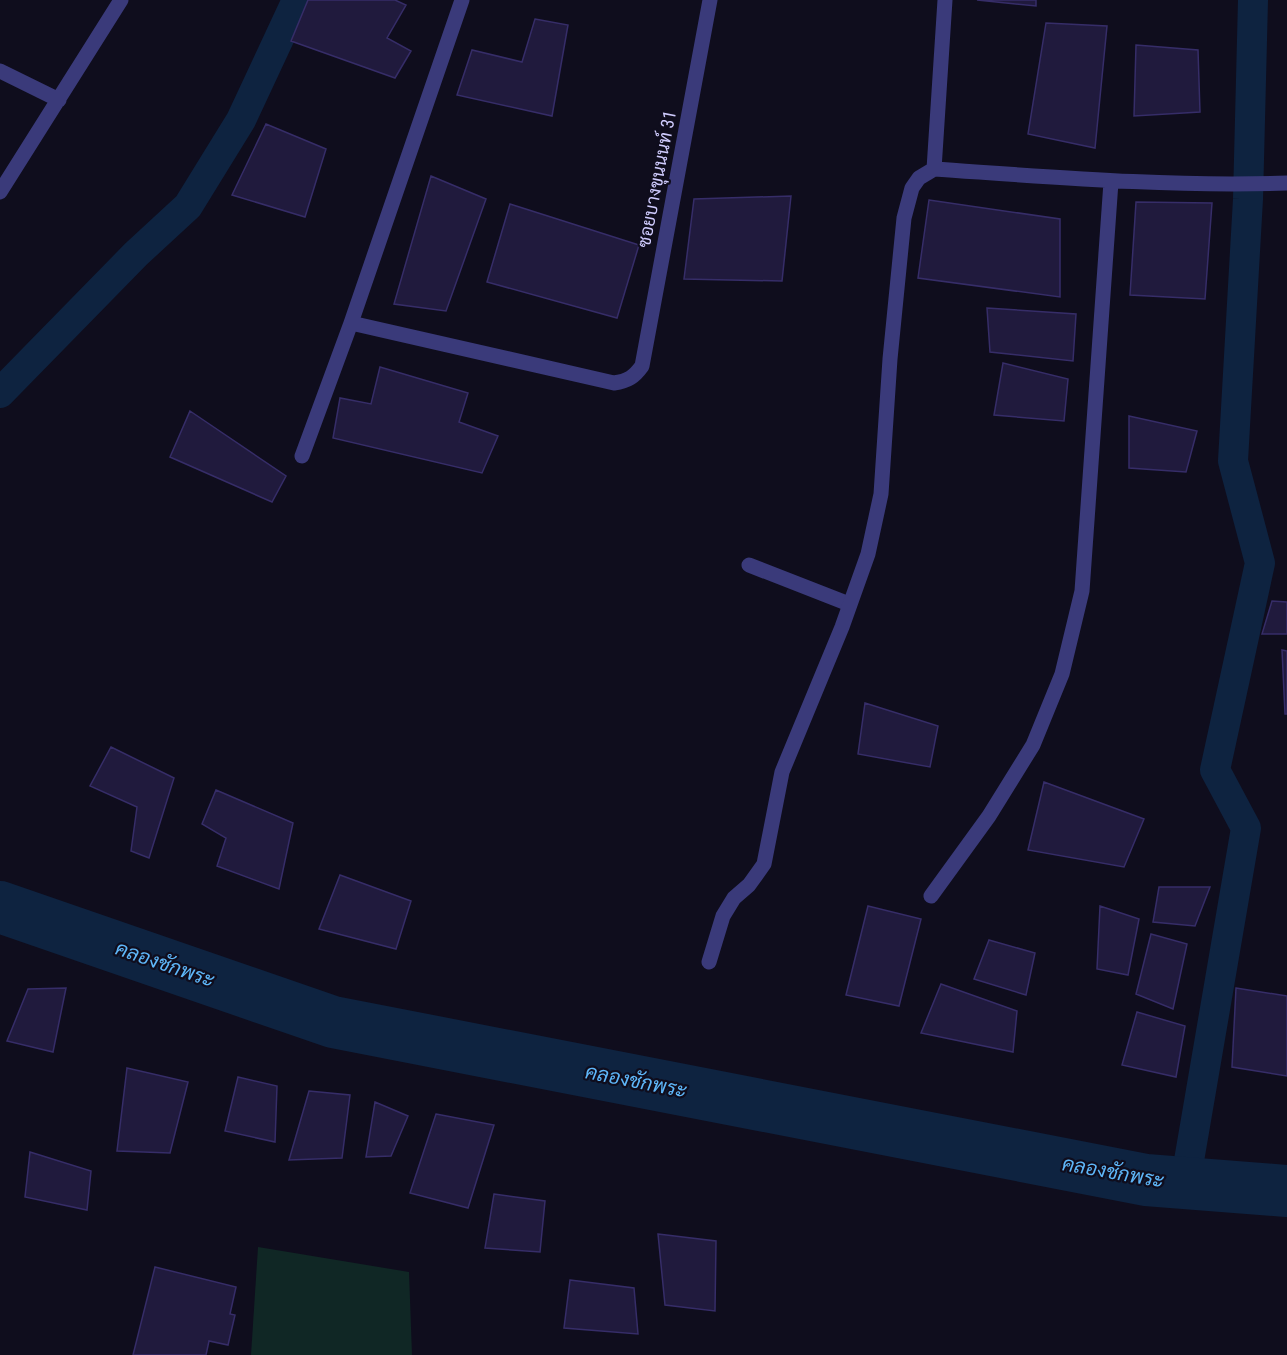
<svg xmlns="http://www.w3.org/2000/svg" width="1287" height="1355" font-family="'Roboto Condensed',Sarabun,sans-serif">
	<rect width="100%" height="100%" fill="#0f0d1d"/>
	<!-- green -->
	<path fill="#102725" d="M 258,1247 L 409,1272 L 412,1355 L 251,1355 Z"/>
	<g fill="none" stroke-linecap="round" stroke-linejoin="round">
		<!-- canal -->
		<path stroke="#0e2340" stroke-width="30" d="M 0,393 L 136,254 L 188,206 L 241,120 L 297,0
			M 1185,1184 L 1246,828 L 1215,770 L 1260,563 L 1233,461 L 1248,199 L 1253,0"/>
		<!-- river -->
		<path stroke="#0e2340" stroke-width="52" d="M 0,907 L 333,1022 L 1146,1180 L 1287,1191"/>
	</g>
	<!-- building -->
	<path fill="#201a3d" stroke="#362d68" stroke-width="1.5" d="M 308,0 L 395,0 L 406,5 L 387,38 L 411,51 L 395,78 L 291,41 Z
		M 977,0 L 1036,0 L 1036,6 Z
		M 535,19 L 568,25 L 552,116 L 457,95 L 472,50 L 522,62 Z
		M 1046,23 L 1107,26 L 1095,148 L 1028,134 Z
		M 1136,45 L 1198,50 L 1200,112 L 1134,116 Z
		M 266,124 L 326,149 L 305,217 L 232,195 Z
		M 431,176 L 486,199 L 446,311 L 394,304 Z
		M 791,196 L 782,281 L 684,279 L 694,199 Z
		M 929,200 L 1060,219 L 1060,297 L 918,278 Z
		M 1136,202 L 1212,203 L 1205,299 L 1130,295 Z
		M 510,204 L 639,245 L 617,318 L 487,282 Z
		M 987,308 L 1076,314 L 1073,361 L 990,352 Z
		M 1003,363 L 1068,379 L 1064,421 L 994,415 Z
		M 380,367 L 468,393 L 459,422 L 498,436 L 482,473 L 333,438 L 340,398 L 371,404 Z
		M 190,411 L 286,476 L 272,502 L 170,457 Z
		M 1129,416 L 1197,431 L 1186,472 L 1129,468 Z
		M 1272,601 L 1287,602 L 1287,634 L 1262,634 Z
		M 1282,650 L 1287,651 L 1287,714 L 1285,714 Z
		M 865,703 L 938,726 L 930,767 L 858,754 Z
		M 111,747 L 174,778 L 149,858 L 131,851 L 137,807 L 90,786 Z
		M 1044,782 L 1144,819 L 1124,867 L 1028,850 Z
		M 216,790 L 293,823 L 279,889 L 217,866 L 226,838 L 202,824 Z
		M 340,875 L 411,901 L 396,949 L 319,929 Z
		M 1159,887 L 1210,887 L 1195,926 L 1153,922 Z
		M 868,906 L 921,919 L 899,1006 L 846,995 Z
		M 1100,906 L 1139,919 L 1128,975 L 1097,969 Z
		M 1151,934 L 1187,944 L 1173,1009 L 1136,994 Z
		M 989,940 L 1035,953 L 1026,995 L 974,979 Z
		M 941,984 L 1017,1011 L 1013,1052 L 921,1033 Z
		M 66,988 L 53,1052 L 7,1041 L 28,989 Z
		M 1236,988 L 1287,996 L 1287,1076 L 1232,1067 Z
		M 1137,1012 L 1185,1026 L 1176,1077 L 1122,1065 Z
		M 127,1068 L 188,1082 L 170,1153 L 117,1151 Z
		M 238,1077 L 277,1086 L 275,1142 L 225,1131 Z
		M 309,1091 L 350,1095 L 342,1158 L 289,1160 Z
		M 375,1102 L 408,1116 L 391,1156 L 366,1157 Z
		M 436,1114 L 494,1125 L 468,1208 L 410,1193 Z
		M 30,1152 L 91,1171 L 87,1210 L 25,1197 Z
		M 494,1194 L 545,1201 L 540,1252 L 485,1248 Z
		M 658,1234 L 716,1241 L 715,1311 L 665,1305 Z
		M 155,1267 L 236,1287 L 230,1314 L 235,1315 L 228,1345 L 209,1341 L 206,1355 L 133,1355 Z
		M 570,1280 L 634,1288 L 638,1334 L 564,1328 Z"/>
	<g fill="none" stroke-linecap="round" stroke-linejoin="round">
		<!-- lane -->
		<path stroke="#3a3a7a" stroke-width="15" d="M 749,565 L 849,604"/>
		<!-- street -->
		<path stroke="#3a3a7a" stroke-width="15" d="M 0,71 L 59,100
			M 934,169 L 945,0
			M 0,192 L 121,0
			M 351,323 L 614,383 C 628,381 634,377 642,366 L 710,0
			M 302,456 L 351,323 L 462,0
			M 931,896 L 989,816 L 1033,745 L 1062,674 L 1082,591 L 1111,182
			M 709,962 L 723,916 L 734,898 L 749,885 L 764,864 L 782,772 L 842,627 L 868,554 L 881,494 L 890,359 L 904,218 L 912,188 L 919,178 L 934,169 C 1052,177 1169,187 1287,183"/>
	</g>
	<g text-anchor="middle" stroke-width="4.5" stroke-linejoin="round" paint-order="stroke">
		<!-- street labels -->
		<g font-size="18" fill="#cfcbfd" stroke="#0f0d1d">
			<text transform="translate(657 179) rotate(-79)" y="6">ซอยบางขุนนนท์ 31</text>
		</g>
		<!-- water labels -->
		<g font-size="20" font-style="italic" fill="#5eb6f8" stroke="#0f0d1d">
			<text transform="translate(165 964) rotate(19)" y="7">คลองชักพระ</text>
			<text transform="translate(636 1081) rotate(11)" y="7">คลองชักพระ</text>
			<text transform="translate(1113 1172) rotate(10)" y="7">คลองชักพระ</text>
		</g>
	</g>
</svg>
